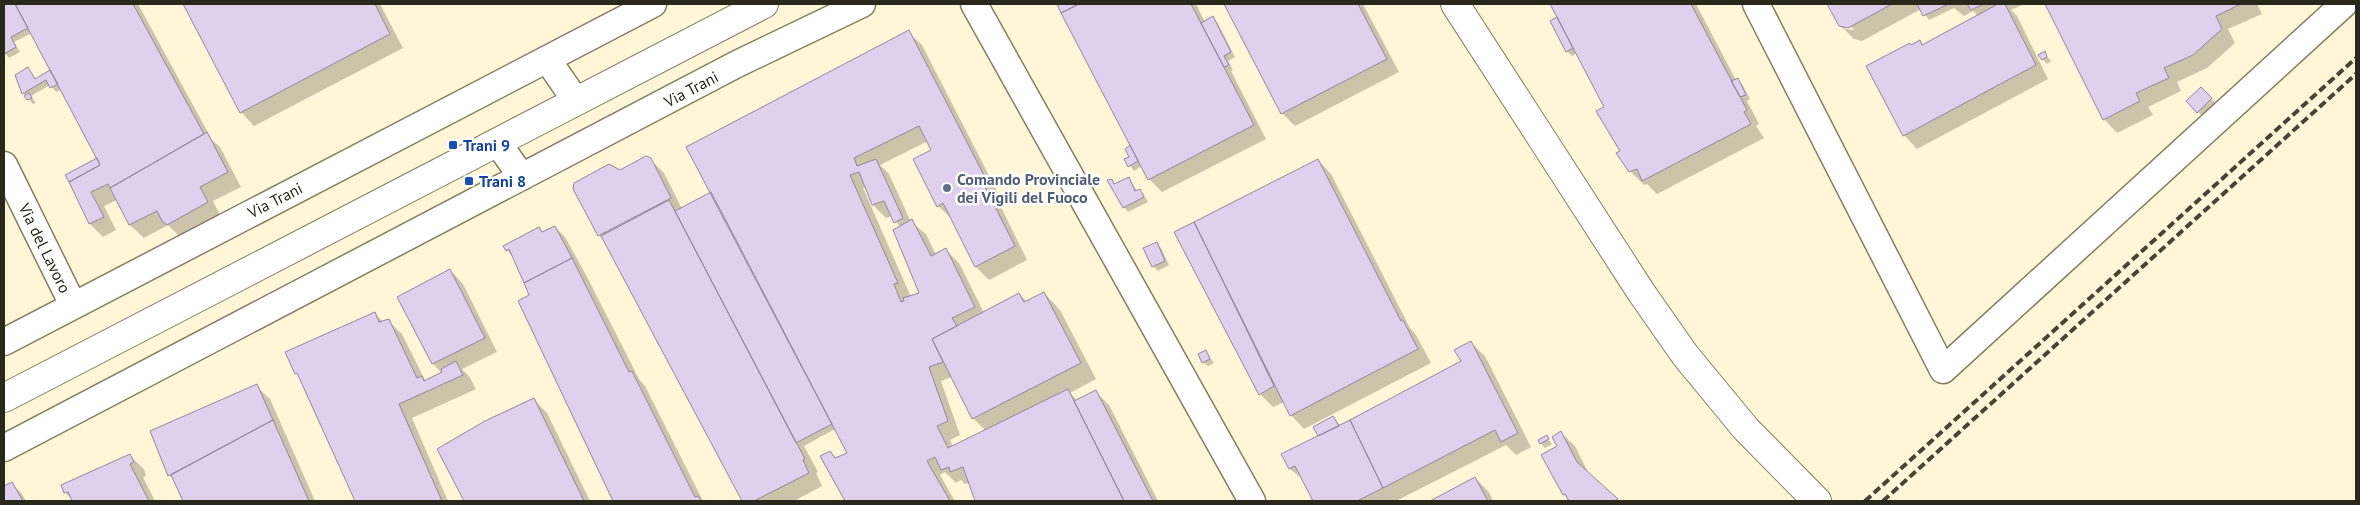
<svg xmlns="http://www.w3.org/2000/svg" width="2360" height="505" font-family="'PT Sans',sans-serif">
	<rect width="100%" height="100%" fill="#fef6d6"/>
	<!-- shadow -->
	<path fill="#0003" fill-rule="evenodd" d="M 4,4 L 138,4 L 212,140 L 220,147 L 241,187 L 213,201 L 220,215 L 181,238 L 168,225 L 144,238 L 130,225 L 117,200 L 104,206 L 116,230 L 103,237 L 90,224 L 70,181 L 98,159 L 62,89 L 56,92 L 50,85 L 31,96 L 36,103 L 33,104 L 23,93 L 17,76 L 28,69 L 36,79 L 52,71 L 32,33 L 14,42 L 20,52 L 9,58 L 5,53 L 4,19 L 7,18 L 4,12 Z
		M 184,4 L 380,4 L 403,48 L 254,126 L 241,112 Z
		M 1058,4 L 1196,4 L 1205,22 L 1213,18 L 1217,22 L 1235,57 L 1228,61 L 1233,70 L 1231,71 L 1266,139 L 1162,192 L 1149,179 L 1142,166 L 1134,171 L 1126,160 L 1131,157 L 1132,146 Z
		M 1225,4 L 1363,4 L 1399,72 L 1295,126 L 1282,113 Z
		M 1551,4 L 1696,4 L 1736,80 L 1742,84 L 1750,99 L 1747,101 L 1759,124 L 1756,126 L 1764,138 L 1657,194 L 1647,184 L 1644,185 L 1630,171 L 1606,108 L 1577,53 L 1572,56 L 1567,51 L 1559,18 Z
		M 1828,4 L 2024,4 L 2011,10 L 2017,16 L 2048,79 L 1917,149 L 1904,135 L 1912,46 L 1920,42 L 1924,46 L 1978,16 L 1973,11 L 1964,16 L 1954,8 L 1929,20 L 1921,9 L 1862,41 L 1854,39 L 1840,25 ZM 1845,26 L 1854,28 L 1853,30 L 1845,29 Z
		M 2047,4 L 2257,4 L 2262,14 L 2228,29 L 2235,43 L 2207,68 L 2177,82 L 2181,91 L 2148,107 L 2153,115 L 2117,133 L 2104,119 Z
		M 908,32 L 922,45 L 999,195 L 996,197 L 1027,260 L 989,280 L 976,267 L 952,219 L 938,206 L 933,151 L 928,141 L 880,165 L 889,174 L 911,222 L 926,234 L 936,255 L 946,250 L 959,263 L 984,313 L 1019,294 L 1027,302 L 1044,293 L 1060,310 L 1096,379 L 1070,393 L 1078,401 L 1096,392 L 1109,405 L 1158,501 L 976,501 L 970,483 L 965,484 L 961,480 L 956,483 L 945,472 L 940,475 L 955,501 L 846,501 L 822,457 L 830,452 L 837,459 L 848,454 L 835,429 L 804,446 L 818,472 L 816,473 L 822,486 L 794,501 L 743,501 L 605,241 L 599,235 L 620,171 L 650,159 L 664,173 L 682,209 L 712,193 ZM 866,187 L 873,205 L 886,218 L 892,216 L 900,227 L 920,294 L 911,297 L 863,188 ZM 952,377 L 973,418 L 986,431 L 953,447 L 950,440 L 960,435 L 941,381 Z
		M 2044,53 L 2051,61 L 2047,64 L 2043,59 Z
		M 2201,88 L 2215,103 L 2202,116 L 2188,101 Z
		M 1318,160 L 1331,174 L 1410,328 L 1416,335 L 1431,363 L 1304,429 L 1291,415 L 1284,402 L 1273,407 L 1260,394 L 1176,233 Z
		M 1129,179 L 1137,191 L 1139,190 L 1144,195 L 1148,202 L 1128,212 L 1124,207 L 1111,180 L 1116,185 Z
		M 555,227 L 565,237 L 585,273 L 639,379 L 645,386 L 703,501 L 615,501 L 520,301 L 531,296 L 514,258 L 507,250 L 539,229 L 543,233 Z
		M 1156,243 L 1161,248 L 1169,265 L 1158,271 L 1153,266 Z
		M 450,270 L 463,284 L 497,352 L 462,369 L 469,376 L 476,389 L 412,418 L 448,501 L 356,501 L 300,377 L 296,373 L 375,314 L 383,322 L 388,321 L 402,334 L 426,382 L 442,373 L 433,364 L 399,298 Z
		M 1471,343 L 1485,356 L 1531,447 L 1516,455 L 1506,445 L 1396,501 L 1315,501 L 1305,481 L 1290,469 L 1283,455 L 1319,436 L 1333,417 L 1340,425 L 1463,362 Z
		M 1206,352 L 1214,363 L 1208,366 L 1203,362 Z
		M 256,386 L 270,399 L 315,501 L 184,501 L 176,481 L 169,475 Z
		M 534,400 L 547,413 L 590,501 L 465,501 L 438,449 Z
		M 1561,433 L 1575,446 L 1589,474 L 1619,501 L 1570,501 L 1564,494 Z
		M 1546,437 L 1552,444 L 1545,448 L 1541,443 Z
		M 130,456 L 144,469 L 146,476 L 143,477 L 155,501 L 73,501 L 65,492 Z
		M 1475,478 L 1489,492 L 1493,501 L 1433,501 Z
		M 12,484 L 21,493 L 26,501 L 4,501 L 4,488 Z"/>
	<!-- building -->
	<path fill="#dfd1ee" stroke="#9285a0" d="M 4,4 L 15,4 L 28,28 L 11,37 L 16,47 L 4,54 Z
		M 15,4 L 133,4 L 204,134 L 110,188 L 108,184 L 91,192 L 104,217 L 89,224 L 69,182 L 100,165 Z
		M 183,4 L 375,4 L 390,34 L 240,113 Z
		M 1057,4 L 1079,4 L 1061,13 Z
		M 1079,4 L 1191,4 L 1254,125 L 1148,180 L 1061,13 Z
		M 1224,4 L 1358,4 L 1387,59 L 1281,114 Z
		M 1550,4 L 1691,4 L 1747,110 L 1744,112 L 1751,124 L 1642,181 L 1637,169 L 1629,172 L 1616,153 L 1620,151 L 1596,111 L 1604,107 Z
		M 1827,4 L 1892,4 L 1848,28 L 1839,26 Z
		M 1917,4 L 1949,4 L 1923,16 Z
		M 1967,4 L 1984,4 L 1971,10 Z
		M 1998,4 L 2005,4 L 2036,65 L 1903,136 L 1866,66 L 1910,43 L 1911,45 L 1920,40 L 1922,45 Z
		M 2045,4 L 2241,4 L 2216,16 L 2222,29 L 2193,55 L 2164,68 L 2169,78 L 2136,93 L 2140,101 L 2103,120 Z
		M 1213,16 L 1231,52 L 1224,56 L 1229,65 L 1224,67 L 1201,23 Z
		M 1557,17 L 1573,48 L 1566,52 L 1550,21 Z
		M 909,30 L 987,181 L 983,183 L 1015,246 L 975,267 L 943,203 L 937,207 L 913,159 L 931,150 L 919,126 L 854,158 L 857,166 L 876,159 L 903,218 L 894,223 L 884,201 L 872,205 L 859,172 L 850,175 L 898,283 L 894,284 L 901,302 L 904,301 L 903,298 L 919,293 L 893,230 L 912,219 L 931,256 L 946,248 L 975,307 L 952,318 L 957,326 L 932,339 L 943,362 L 929,367 L 948,421 L 937,426 L 948,448 L 1068,389 L 1124,501 L 975,501 L 963,467 L 950,472 L 949,467 L 941,470 L 935,457 L 927,461 L 950,501 L 845,501 L 820,456 L 830,451 L 835,458 L 847,453 L 686,147 Z
		M 2045,51 L 2047,57 L 2042,60 L 2038,55 Z
		M 28,67 L 35,79 L 50,70 L 58,84 L 50,88 L 46,80 L 22,94 L 15,75 Z
		M 1738,78 L 1746,95 L 1740,97 L 1731,81 Z
		M 2201,87 L 2212,98 L 2197,113 L 2186,101 Z
		M 29,93 L 32,98 L 27,100 L 24,96 Z
		M 207,132 L 228,172 L 200,187 L 208,202 L 167,225 L 162,221 L 157,211 L 129,225 L 110,188 Z
		M 1130,145 L 1138,161 L 1128,167 L 1124,159 L 1129,157 L 1125,149 Z
		M 646,156 L 651,158 L 671,198 L 598,236 L 573,189 L 574,183 L 609,164 L 620,170 Z
		M 97,158 L 100,165 L 69,182 L 65,175 Z
		M 1318,159 L 1401,321 L 1403,320 L 1418,349 L 1290,416 L 1194,222 Z
		M 1129,177 L 1135,191 L 1140,189 L 1144,197 L 1123,208 L 1107,180 L 1112,179 L 1114,184 Z
		M 711,192 L 832,424 L 796,443 L 675,211 Z
		M 669,200 L 805,459 L 803,460 L 809,473 L 754,501 L 742,501 L 601,236 Z
		M 1194,222 L 1274,386 L 1259,395 L 1174,232 Z
		M 555,226 L 572,258 L 524,283 L 509,249 L 506,251 L 503,246 L 539,227 L 542,232 Z
		M 1157,242 L 1165,261 L 1152,267 L 1143,248 Z
		M 572,258 L 629,372 L 632,371 L 695,497 L 698,496 L 701,501 L 613,501 L 518,301 L 529,295 L 524,283 Z
		M 450,269 L 485,338 L 432,364 L 397,297 Z
		M 1044,292 L 1081,363 L 972,419 L 932,339 L 1019,293 L 1024,302 Z
		M 375,312 L 379,322 L 389,319 L 417,378 L 422,376 L 424,381 L 442,372 L 441,369 L 456,361 L 463,375 L 399,404 L 442,501 L 355,501 L 297,373 L 295,374 L 285,352 Z
		M 1471,341 L 1518,433 L 1501,442 L 1495,430 L 1383,488 L 1350,420 L 1461,361 L 1454,350 Z
		M 1206,350 L 1210,359 L 1202,363 L 1198,354 Z
		M 257,384 L 273,420 L 168,476 L 150,431 Z
		M 1096,390 L 1153,501 L 1124,501 L 1074,401 Z
		M 534,398 L 584,501 L 464,501 L 437,449 L 485,421 Z
		M 1333,416 L 1339,426 L 1318,436 L 1313,427 Z
		M 273,420 L 309,501 L 183,501 L 171,475 Z
		M 1350,420 L 1383,488 L 1357,501 L 1313,501 L 1295,466 L 1289,469 L 1281,454 Z
		M 1561,431 L 1577,462 L 1618,499 L 1614,501 L 1569,501 L 1565,494 L 1563,495 L 1541,455 L 1557,446 L 1552,437 Z
		M 1547,435 L 1549,439 L 1540,444 L 1538,440 Z
		M 130,454 L 134,462 L 130,464 L 149,501 L 72,501 L 68,492 L 64,493 L 61,485 Z
		M 1475,477 L 1488,501 L 1430,501 Z
		M 12,482 L 23,501 L 4,501 L 4,486 Z"/>
	<g fill="none" stroke-linecap="round" stroke-linejoin="round">
		<!-- minor casing -->
		<g stroke="#857d61" stroke-width="29">
			<path id="minor" d="M 974,4 L 1252,501
				M 1756,4 L 1943,370 L 2344,4
				M 547,59 L 576,101
				M 497,142 L 522,177
				M 4,165 L 73,305
				M 4,342 L 653,4
				M 4,448 L 737,64 L 862,4"/>
		</g>
		<!-- tertiary casing -->
		<g stroke="#857d61" stroke-width="30">
			<path id="tertiary" d="M 1455,4 L 1641,292 L 1685,355 L 1746,429 L 1817,501"/>
		</g>
		<!-- secondary casing -->
		<g stroke="#857d61" stroke-width="30">
			<path id="secondary" d="M 4,398 L 764,4"/>
		</g>
		<!-- minor -->
		<use href="#minor" stroke="#fff" stroke-width="26"/>
		<!-- tertiary -->
		<use href="#tertiary" stroke="#fff" stroke-width="28"/>
		<!-- secondary -->
		<use href="#secondary" stroke="#fff" stroke-width="28"/>
		<!-- rail -->
		<path stroke="#484435" stroke-width="4" stroke-dasharray="8 4" stroke-linecap="butt" d="M 1865,501 L 2356,58
			M 1883,501 L 2356,74"/>
	</g>
	<!-- markers -->
	<g fill="#1a4fb4" stroke="#fff" stroke-width="2">
		<rect x="448" y="140" width="10" height="10" rx="2.5"/>
		<rect x="464" y="176" width="10" height="10" rx="2.5"/>
	</g>
	<circle fill="#5c6f8a" stroke="#fff" stroke-width="2" cx="947" cy="188" r="5"/>
	<g text-anchor="middle" stroke-width="5" stroke-linejoin="round" paint-order="stroke">
		<!-- street labels -->
		<g font-size="16" fill="#2a271b" stroke="#fff">
			<text transform="translate(691 89) rotate(-28)" y="6">Via Trani</text>
			<text transform="translate(275 200) rotate(-27)" y="6">Via Trani</text>
			<text transform="translate(45 248) rotate(64)" y="6">Via del Lavoro</text>
		</g>
		<!-- transit labels -->
		<g font-size="16" font-weight="bold" fill="#164399" stroke="#fff" text-anchor="start">
			<text x="463" y="151">Trani 9</text>
			<text x="479" y="187">Trani 8</text>
		</g>
		<!-- service labels -->
		<g font-size="16" font-weight="bold" fill="#4e5e75" stroke="#fff" text-anchor="start">
			<text x="957" y="185">Comando Provinciale<tspan x="957" dy="18">dei Vigili del Fuoco</tspan></text>
		</g>
	</g>
	<!-- border -->
	<rect width="2360" height="505" fill="none" stroke="#2a271b" stroke-width="10"/>
</svg>
